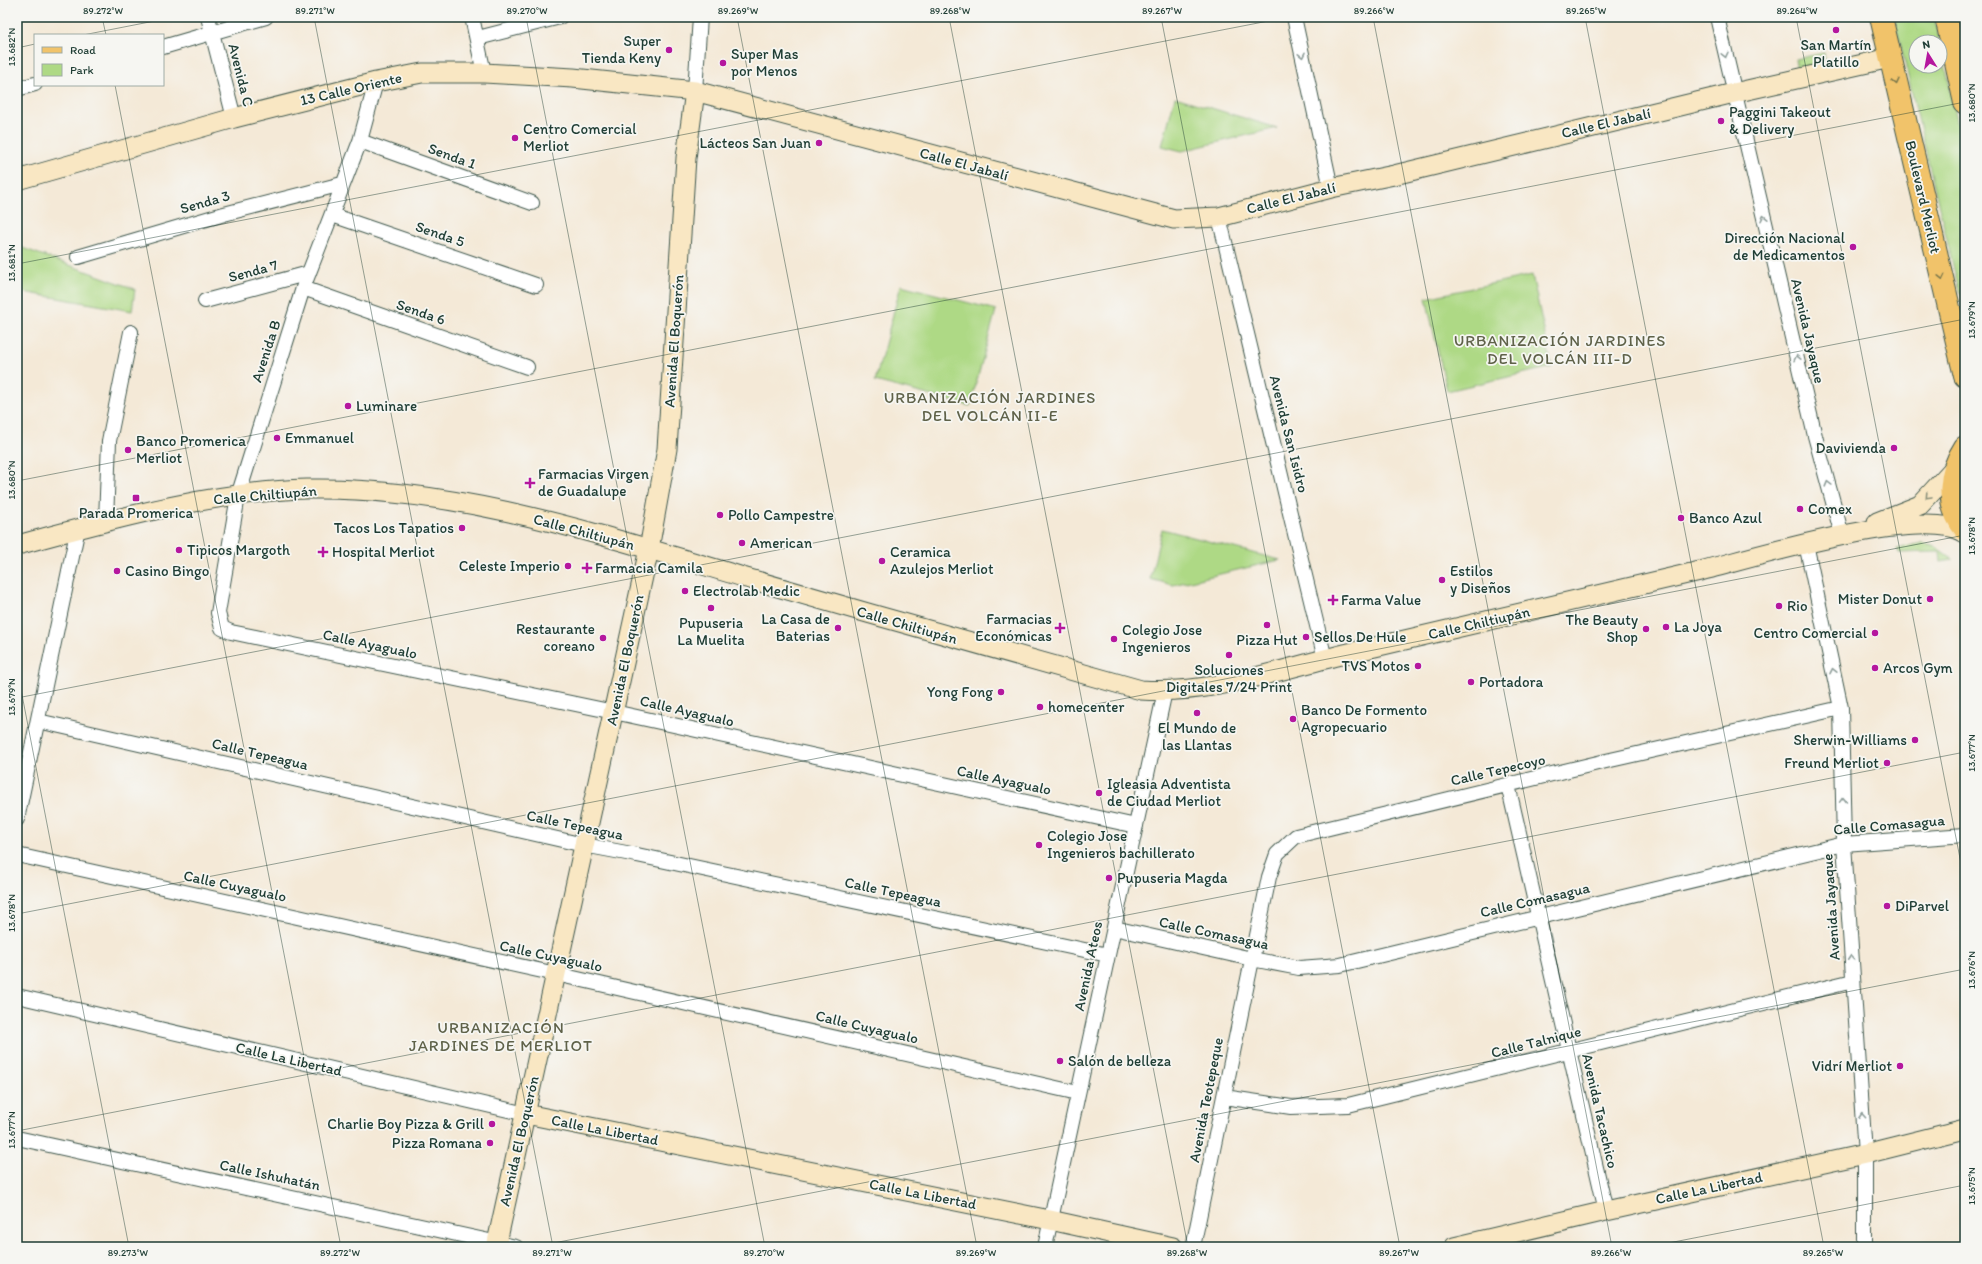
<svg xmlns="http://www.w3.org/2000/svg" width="1982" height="1264" font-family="Itim,sans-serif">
	<rect width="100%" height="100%" fill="#f6f6f2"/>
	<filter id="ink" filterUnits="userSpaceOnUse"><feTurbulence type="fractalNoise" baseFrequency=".025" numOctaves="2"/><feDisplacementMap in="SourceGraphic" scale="8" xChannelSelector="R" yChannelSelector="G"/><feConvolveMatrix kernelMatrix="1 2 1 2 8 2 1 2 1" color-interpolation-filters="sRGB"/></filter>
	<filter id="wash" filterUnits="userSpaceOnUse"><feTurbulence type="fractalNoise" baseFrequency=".012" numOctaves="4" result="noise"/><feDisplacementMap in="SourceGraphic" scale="16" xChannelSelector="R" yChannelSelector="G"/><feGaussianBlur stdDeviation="0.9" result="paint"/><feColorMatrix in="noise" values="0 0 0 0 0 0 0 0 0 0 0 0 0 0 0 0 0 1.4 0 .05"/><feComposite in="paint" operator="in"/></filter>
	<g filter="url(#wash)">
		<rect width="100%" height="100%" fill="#f4e9d7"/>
		<!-- green -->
		<path fill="#aed985" stroke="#668b5c" d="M 1894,17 L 1934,17 L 1940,42 L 1916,42 L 1916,66 L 1940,66 L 1940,42 L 1965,156 L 1965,316 Z
			M 1824,53 L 1826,64 L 1797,69 L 1795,59 Z
			M 1175,97 L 1277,128 L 1182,151 L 1162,146 Z
			M 17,246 L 135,289 L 132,311 L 17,291 Z
			M 1532,275 L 1552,367 L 1447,391 L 1426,298 Z
			M 901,285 L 996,310 L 970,406 L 875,381 Z
			M 1162,529 L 1280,560 L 1173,585 L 1150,579 Z
			M 1918,544 C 1933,543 1942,551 1953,560 L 1941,562 L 1940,552 L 1898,553 L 1897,549 Z"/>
	</g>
	<g filter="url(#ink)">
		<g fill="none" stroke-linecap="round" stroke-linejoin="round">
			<!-- street casing -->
			<g stroke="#3f574c" stroke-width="16">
				<path id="street" d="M 208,17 L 234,118
					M 472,17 L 484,73
					M 1294,17 L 1331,188
					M 1717,17 L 1815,436 L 1842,535
					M 478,38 L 560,17
					M 163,47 L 266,17
					M 376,82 L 360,141 L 303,288 L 238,496 L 218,613 L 222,628 L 231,632 L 614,712 L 1136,826
					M 17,89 L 35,84
					M 695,91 L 700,17
					M 360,141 L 532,203
					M 332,215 L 536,285
					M 1219,217 L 1325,659
					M 78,257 L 224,214 L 342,184
					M 303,288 L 527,367
					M 205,301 L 309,273
					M 106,521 L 109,441 L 131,332
					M 1806,544 L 1841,708 L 1844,844 L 1865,1154 L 1865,1247
					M 38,721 L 584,845 L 637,855 L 1108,955
					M 1508,785 L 1606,1211
					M 17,819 L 78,528
					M 17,855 L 556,974 L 1078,1093
					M 1114,928 L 1252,959 L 1299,968 L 1340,965 L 1844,844 L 1965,835
					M 17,996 L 526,1114
					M 1224,1097 L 1291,1107 L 1348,1105 L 1853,981
					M 17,1138 L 516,1247
					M 1045,1247 L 1165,691
					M 1193,1247 L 1269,877 L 1277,854 L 1296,836 L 1606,761 L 1841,708"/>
			</g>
			<!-- secondary casing -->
			<g stroke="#3f574c" stroke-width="21">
				<path id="secondary" d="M 17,180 L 234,118 L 376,82 L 422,73 L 484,73 L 573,78 L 695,91 L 1174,219 L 1219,217 L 1331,188 L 1394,175 L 1734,93 L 1890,58
					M 1877,522 L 1920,505 L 1954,468
					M 17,545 C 111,520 209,492 307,489 C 458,486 607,537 750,579 C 880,617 1010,653 1141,690 C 1212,695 1280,669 1349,653 C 1466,626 1583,599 1700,571 C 1752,558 1923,505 1965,533
					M 526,1114 L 1050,1220 L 1173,1247
					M 496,1247 L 649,549 L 667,449 L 686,158 L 695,91
					M 1454,1247 L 1606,1211 L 1865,1154 L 1965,1129"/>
			</g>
			<!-- primary casing -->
			<g stroke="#3f574c" stroke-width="24">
				<path id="primary" d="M 1881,17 L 1965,376
					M 1946,17 L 1965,103
					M 1965,447 C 1949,471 1945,505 1965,529"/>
			</g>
			<!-- street -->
			<use href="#street" stroke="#fff" stroke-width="14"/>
			<!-- secondary -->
			<use href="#secondary" stroke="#f9e7c3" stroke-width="19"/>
			<!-- primary -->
			<use href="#primary" stroke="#f1c36a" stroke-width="22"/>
		</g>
		<!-- one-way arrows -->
		<defs><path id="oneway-chevron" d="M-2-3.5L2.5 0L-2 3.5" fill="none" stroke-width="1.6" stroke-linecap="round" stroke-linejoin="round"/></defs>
		<g stroke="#8f9e9a">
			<use href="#oneway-chevron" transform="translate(1302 55) rotate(78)"/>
			<use href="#oneway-chevron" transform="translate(1725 55) rotate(77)"/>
			<use href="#oneway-chevron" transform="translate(1764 218) rotate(-103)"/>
			<use href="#oneway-chevron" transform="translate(1797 358) rotate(-103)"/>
			<use href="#oneway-chevron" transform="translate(1828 484) rotate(-105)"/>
			<use href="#oneway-chevron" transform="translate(1833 671) rotate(-102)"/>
			<use href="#oneway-chevron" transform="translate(1843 800) rotate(-92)"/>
			<use href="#oneway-chevron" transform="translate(1851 958) rotate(-94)"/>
			<use href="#oneway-chevron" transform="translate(1862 1116) rotate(-94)"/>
		</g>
		<g stroke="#7d794c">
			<use href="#oneway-chevron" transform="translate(1896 82) rotate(77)"/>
			<use href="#oneway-chevron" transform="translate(1942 277) rotate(77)"/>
		</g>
		<use stroke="#8c927c" href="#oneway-chevron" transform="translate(1928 496) rotate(133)"/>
	</g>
	<!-- ticks -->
	<path fill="none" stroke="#1f3d34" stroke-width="1" stroke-opacity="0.45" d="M 102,17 L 106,35M 314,17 L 553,1247M 526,17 L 765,1247M 737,17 L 977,1247M 949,17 L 1188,1247M 1161,17 L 1400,1247M 1373,17 L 1612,1247M 1585,17 L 1824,1247M 1796,17 L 1965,884M 83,35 L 175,17M 17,48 L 35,44M 115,85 L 341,1247M 17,264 L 1289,17M 17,481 L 1965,102M 17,669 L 129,1247M 17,698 L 1965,319M 17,914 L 1965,535M 17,1131 L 1965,752M 533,1247 L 1965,969M 1648,1247 L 1965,1185"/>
	<!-- markers -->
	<g fill="#b5179e" stroke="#f6f6f2" stroke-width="1.5">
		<circle cx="1836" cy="30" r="4"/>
		<circle cx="669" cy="50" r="4"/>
		<circle cx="723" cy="63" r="4"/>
		<circle cx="1721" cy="121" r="4"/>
		<circle cx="515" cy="138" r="4"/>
		<circle cx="819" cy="143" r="4"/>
		<circle cx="1853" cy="247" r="4"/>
		<circle cx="348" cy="406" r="4"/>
		<circle cx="277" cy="438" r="4"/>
		<circle cx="1894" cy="448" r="4"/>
		<circle cx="128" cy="450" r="4"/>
		<path d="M528 477h4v4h4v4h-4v4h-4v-4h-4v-4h4z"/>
		<rect x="132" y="494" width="8" height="8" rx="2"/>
		<circle cx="1800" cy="509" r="4"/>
		<circle cx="720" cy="515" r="4"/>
		<circle cx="1681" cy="518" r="4"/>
		<circle cx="462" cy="528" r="4"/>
		<circle cx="742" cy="543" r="4"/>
		<circle cx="179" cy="550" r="4"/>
		<path d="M321 546h4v4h4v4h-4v4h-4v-4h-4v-4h4z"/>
		<circle cx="882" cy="561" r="4"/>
		<circle cx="568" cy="566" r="4"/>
		<path d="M585 562h4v4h4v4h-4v4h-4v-4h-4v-4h4z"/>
		<circle cx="117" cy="571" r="4"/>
		<circle cx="1442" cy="580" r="4"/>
		<circle cx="685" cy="591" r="4"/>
		<circle cx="1930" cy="599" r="4"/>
		<path d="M1331 594h4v4h4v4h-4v4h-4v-4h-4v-4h4z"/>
		<circle cx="1779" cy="606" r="4"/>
		<circle cx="711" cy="608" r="4"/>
		<circle cx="1267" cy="625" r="4"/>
		<circle cx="1666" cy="627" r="4"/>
		<circle cx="838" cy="628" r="4"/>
		<path d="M1058 622h4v4h4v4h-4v4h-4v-4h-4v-4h4z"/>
		<circle cx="1646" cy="629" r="4"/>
		<circle cx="1875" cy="633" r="4"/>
		<circle cx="1306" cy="637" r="4"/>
		<circle cx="603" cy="638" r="4"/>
		<circle cx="1114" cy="639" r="4"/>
		<circle cx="1229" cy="655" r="4"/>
		<circle cx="1418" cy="666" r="4"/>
		<circle cx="1875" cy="668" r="4"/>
		<circle cx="1471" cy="682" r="4"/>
		<circle cx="1001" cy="692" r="4"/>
		<circle cx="1040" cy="707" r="4"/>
		<circle cx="1197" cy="713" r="4"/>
		<circle cx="1293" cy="719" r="4"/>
		<circle cx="1915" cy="740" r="4"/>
		<circle cx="1887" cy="763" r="4"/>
		<circle cx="1099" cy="793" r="4"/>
		<circle cx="1039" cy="845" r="4"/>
		<circle cx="1109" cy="878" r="4"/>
		<circle cx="1887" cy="906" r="4"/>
		<circle cx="1060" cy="1061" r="4"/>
		<circle cx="1900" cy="1066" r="4"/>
		<circle cx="492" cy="1124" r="4"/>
		<circle cx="490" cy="1143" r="4"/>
	</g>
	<g text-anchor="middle" stroke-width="3.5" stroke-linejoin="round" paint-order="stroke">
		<!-- poi labels -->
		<g font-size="15" fill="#1f3d34" stroke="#f6f6f2" text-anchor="start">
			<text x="661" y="46" text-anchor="end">Super<tspan x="661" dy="17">Tienda Keny</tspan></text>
			<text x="1836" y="50" text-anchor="middle">San Martín<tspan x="1836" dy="17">Platillo</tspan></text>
			<text x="731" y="59">Super Mas<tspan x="731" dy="17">por Menos</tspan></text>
			<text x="1729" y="117">Paggini Takeout<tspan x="1729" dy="17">&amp; Delivery</tspan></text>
			<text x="523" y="134">Centro Comercial<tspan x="523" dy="17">Merliot</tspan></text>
			<text x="811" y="148" text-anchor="end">Lácteos San Juan</text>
			<text x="1845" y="243" text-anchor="end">Dirección Nacional<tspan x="1845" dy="17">de Medicamentos</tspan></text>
			<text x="356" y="411">Luminare</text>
			<text x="285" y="443">Emmanuel</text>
			<text x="136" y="446">Banco Promerica<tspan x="136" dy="17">Merliot</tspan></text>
			<text x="1886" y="453" text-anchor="end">Davivienda</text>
			<text x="538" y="479">Farmacias Virgen<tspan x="538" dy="17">de Guadalupe</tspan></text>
			<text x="1808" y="514">Comex</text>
			<text x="136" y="518" text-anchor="middle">Parada Promerica</text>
			<text x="728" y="520">Pollo Campestre</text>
			<text x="1689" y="523">Banco Azul</text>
			<text x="454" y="533" text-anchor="end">Tacos Los Tapatios</text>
			<text x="750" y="548">American</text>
			<text x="187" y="555">Tipicos Margoth</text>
			<text x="332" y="557">Hospital Merliot</text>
			<text x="890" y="557">Ceramica<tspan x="890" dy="17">Azulejos Merliot</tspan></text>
			<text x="560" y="571" text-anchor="end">Celeste Imperio</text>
			<text x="595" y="573">Farmacia Camila</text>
			<text x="125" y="576">Casino Bingo</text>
			<text x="1450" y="576">Estilos<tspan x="1450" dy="17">y Diseños</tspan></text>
			<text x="693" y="596">Electrolab Medic</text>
			<text x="1922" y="604" text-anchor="end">Mister Donut</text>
			<text x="1341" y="605">Farma Value</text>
			<text x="1787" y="611">Rio</text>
			<text x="830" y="624" text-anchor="end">La Casa de<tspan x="830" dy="17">Baterias</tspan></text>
			<text x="1052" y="624" text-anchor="end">Farmacias<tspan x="1052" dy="17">Económicas</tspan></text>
			<text x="1638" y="625" text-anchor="end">The Beauty<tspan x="1638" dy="17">Shop</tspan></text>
			<text x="711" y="628" text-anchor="middle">Pupuseria<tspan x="711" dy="17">La Muelita</tspan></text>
			<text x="1674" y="632">La Joya</text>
			<text x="595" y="634" text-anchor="end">Restaurante<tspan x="595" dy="17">coreano</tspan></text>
			<text x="1122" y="635">Colegio Jose<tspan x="1122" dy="17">Ingenieros</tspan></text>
			<text x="1867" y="638" text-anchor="end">Centro Comercial</text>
			<text x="1314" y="642">Sellos De Hule</text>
			<text x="1267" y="645" text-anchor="middle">Pizza Hut</text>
			<text x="1410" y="671" text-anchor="end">TVS Motos</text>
			<text x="1883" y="673">Arcos Gym</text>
			<text x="1229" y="675" text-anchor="middle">Soluciones<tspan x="1229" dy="17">Digitales 7/24 Print</tspan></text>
			<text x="1479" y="687">Portadora</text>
			<text x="993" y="697" text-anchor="end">Yong Fong</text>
			<text x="1048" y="712">homecenter</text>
			<text x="1301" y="715">Banco De Formento<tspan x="1301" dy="17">Agropecuario</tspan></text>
			<text x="1197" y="733" text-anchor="middle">El Mundo de<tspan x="1197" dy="17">las Llantas</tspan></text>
			<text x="1907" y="745" text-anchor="end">Sherwin-Williams</text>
			<text x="1879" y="768" text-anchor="end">Freund Merliot</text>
			<text x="1107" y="789">Igleasia Adventista<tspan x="1107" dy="17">de Ciudad Merliot</tspan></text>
			<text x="1047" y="841">Colegio Jose<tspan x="1047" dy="17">Ingenieros bachillerato</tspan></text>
			<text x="1117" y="883">Pupuseria Magda</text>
			<text x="1895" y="911">DiParvel</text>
			<text x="1068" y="1066">Salón de belleza</text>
			<text x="1892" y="1071" text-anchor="end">Vidrí Merliot</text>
			<text x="484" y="1129" text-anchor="end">Charlie Boy Pizza &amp; Grill</text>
			<text x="482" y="1148" text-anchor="end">Pizza Romana</text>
		</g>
		<!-- street labels -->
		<g font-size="15" fill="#1f3d34" stroke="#f6f6f2">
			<text transform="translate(241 75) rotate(76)" y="5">Avenida C</text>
			<text transform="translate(351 89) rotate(-13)" y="5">13 Calle Oriente</text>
			<text transform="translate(1606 123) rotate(-13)" y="5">Calle El Jabalí</text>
			<text transform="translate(452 156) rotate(20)" y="5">Senda 1</text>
			<text transform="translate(964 164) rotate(15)" y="5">Calle El Jabalí</text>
			<text transform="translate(1923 197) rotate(77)" y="5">Boulevard Merliot</text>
			<text transform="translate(1291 198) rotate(-14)" y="5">Calle El Jabalí</text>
			<text transform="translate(205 202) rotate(-16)" y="5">Senda 3</text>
			<text transform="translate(440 234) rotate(19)" y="5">Senda 5</text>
			<text transform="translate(253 271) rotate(-15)" y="5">Senda 7</text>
			<text transform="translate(421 312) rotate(19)" y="5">Senda 6</text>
			<text transform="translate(1808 331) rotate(77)" y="5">Avenida Jayaque</text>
			<text transform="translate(674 341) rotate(-86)" y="5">Avenida El Boquerón</text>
			<text transform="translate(266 351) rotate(-72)" y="5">Avenida B</text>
			<text transform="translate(1289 434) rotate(76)" y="5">Avenida San Isidro</text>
			<text transform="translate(265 495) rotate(-5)" y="5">Calle Chiltiupán</text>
			<text transform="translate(584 532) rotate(15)" y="5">Calle Chiltiupán</text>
			<text transform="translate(1479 623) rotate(-13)" y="5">Calle Chiltiupán</text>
			<text transform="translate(907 625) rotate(16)" y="5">Calle Chiltiupán</text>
			<text transform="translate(370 644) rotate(12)" y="5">Calle Ayagualo</text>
			<text transform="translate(625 660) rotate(-78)" y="5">Avenida El Boquerón</text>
			<text transform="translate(687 711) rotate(13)" y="5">Calle Ayagualo</text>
			<text transform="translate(260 754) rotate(13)" y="5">Calle Tepeagua</text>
			<text transform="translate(1498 770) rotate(-13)" y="5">Calle Tepecoyo</text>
			<text transform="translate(1004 780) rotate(12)" y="5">Calle Ayagualo</text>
			<text transform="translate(575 825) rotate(12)" y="5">Calle Tepeagua</text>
			<text transform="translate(1889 825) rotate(-5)" y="5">Calle Comasagua</text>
			<text transform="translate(235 886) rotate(12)" y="5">Calle Cuyagualo</text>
			<text transform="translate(893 892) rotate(12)" y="5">Calle Tepeagua</text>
			<text transform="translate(1535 900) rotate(-13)" y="5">Calle Comasagua</text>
			<text transform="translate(1831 907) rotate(-94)" y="5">Avenida Jayaque</text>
			<text transform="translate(1214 933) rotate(12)" y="5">Calle Comasagua</text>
			<text transform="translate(551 956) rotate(12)" y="5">Calle Cuyagualo</text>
			<text transform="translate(1088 966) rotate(-78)" y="5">Avenida Ateos</text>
			<text transform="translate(867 1027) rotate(13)" y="5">Calle Cuyagualo</text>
			<text transform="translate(1536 1042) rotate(-14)" y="5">Calle Talnique</text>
			<text transform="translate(289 1059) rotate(13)" y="5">Calle La Libertad</text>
			<text transform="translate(1206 1100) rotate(-79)" y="5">Avenida Teotepeque</text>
			<text transform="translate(1600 1111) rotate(77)" y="5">Avenida Tacachico</text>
			<text transform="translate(605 1130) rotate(11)" y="5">Calle La Libertad</text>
			<text transform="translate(519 1141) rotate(-77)" y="5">Avenida El Boquerón</text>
			<text transform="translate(270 1175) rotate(12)" y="5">Calle Ishuhatán</text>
			<text transform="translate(1709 1188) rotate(-12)" y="5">Calle La Libertad</text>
			<text transform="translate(923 1194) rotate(11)" y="5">Calle La Libertad</text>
		</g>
		<!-- neighbourhood labels -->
		<g font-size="16" letter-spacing="1" fill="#5f6249" stroke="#f6f6f2">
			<text x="1560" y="346">URBANIZACIÓN JARDINES<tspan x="1560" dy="18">DEL VOLCÁN III-D</tspan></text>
			<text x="990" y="403">URBANIZACIÓN JARDINES<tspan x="990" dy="18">DEL VOLCÁN II-E</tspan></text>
			<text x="501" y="1033">URBANIZACIÓN<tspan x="501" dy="18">JARDINES DE MERLIOT</tspan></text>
		</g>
	</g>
	<!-- margin -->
	<rect width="1982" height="1264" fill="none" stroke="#f6f6f2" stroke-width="44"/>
	<!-- legend -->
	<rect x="34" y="34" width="130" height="52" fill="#f6f6f2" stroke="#a0aca6"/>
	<rect x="42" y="47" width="20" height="6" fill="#f1c36a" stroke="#a0aca6"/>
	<text x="70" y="54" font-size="12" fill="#1f3d34">Road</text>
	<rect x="42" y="64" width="20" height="12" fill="#aed985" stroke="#a0aca6"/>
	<text x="70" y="74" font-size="12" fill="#1f3d34">Park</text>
	<!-- north arrow -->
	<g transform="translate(1928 54) rotate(349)"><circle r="19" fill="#f6f6f2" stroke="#a0aca6"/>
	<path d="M0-3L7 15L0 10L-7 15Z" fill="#b5179e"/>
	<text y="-6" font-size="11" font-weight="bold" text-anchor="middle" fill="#1f3d34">N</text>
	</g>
	<rect x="22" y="22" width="1938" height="1220" fill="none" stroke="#1f3d34" stroke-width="1.5"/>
	<g font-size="10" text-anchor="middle" fill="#1f3d34">
		<text x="103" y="14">89.272°W</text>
		<text x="315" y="14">89.271°W</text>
		<text x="527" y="14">89.270°W</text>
		<text x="738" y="14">89.269°W</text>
		<text x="950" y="14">89.268°W</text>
		<text x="1162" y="14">89.267°W</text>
		<text x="1374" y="14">89.266°W</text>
		<text x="1586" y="14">89.265°W</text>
		<text x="1797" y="14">89.264°W</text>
		<text transform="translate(11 47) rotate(-90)" y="4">13.682°N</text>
		<text transform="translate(1971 103) rotate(-90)" y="4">13.680°N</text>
		<text transform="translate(11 263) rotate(-90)" y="4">13.681°N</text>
		<text transform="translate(1971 320) rotate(-90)" y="4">13.679°N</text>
		<text transform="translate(11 480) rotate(-90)" y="4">13.680°N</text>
		<text transform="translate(1971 536) rotate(-90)" y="4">13.678°N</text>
		<text transform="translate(11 697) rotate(-90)" y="4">13.679°N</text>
		<text transform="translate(1971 753) rotate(-90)" y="4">13.677°N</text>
		<text transform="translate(11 913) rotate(-90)" y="4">13.678°N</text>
		<text transform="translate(1971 970) rotate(-90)" y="4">13.676°N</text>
		<text transform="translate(11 1130) rotate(-90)" y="4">13.677°N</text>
		<text transform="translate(1971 1186) rotate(-90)" y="4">13.675°N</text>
		<text x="128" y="1256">89.273°W</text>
		<text x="340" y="1256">89.272°W</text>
		<text x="552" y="1256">89.271°W</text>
		<text x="764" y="1256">89.270°W</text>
		<text x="976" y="1256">89.269°W</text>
		<text x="1187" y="1256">89.268°W</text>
		<text x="1399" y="1256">89.267°W</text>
		<text x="1611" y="1256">89.266°W</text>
		<text x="1823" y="1256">89.265°W</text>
	</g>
</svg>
